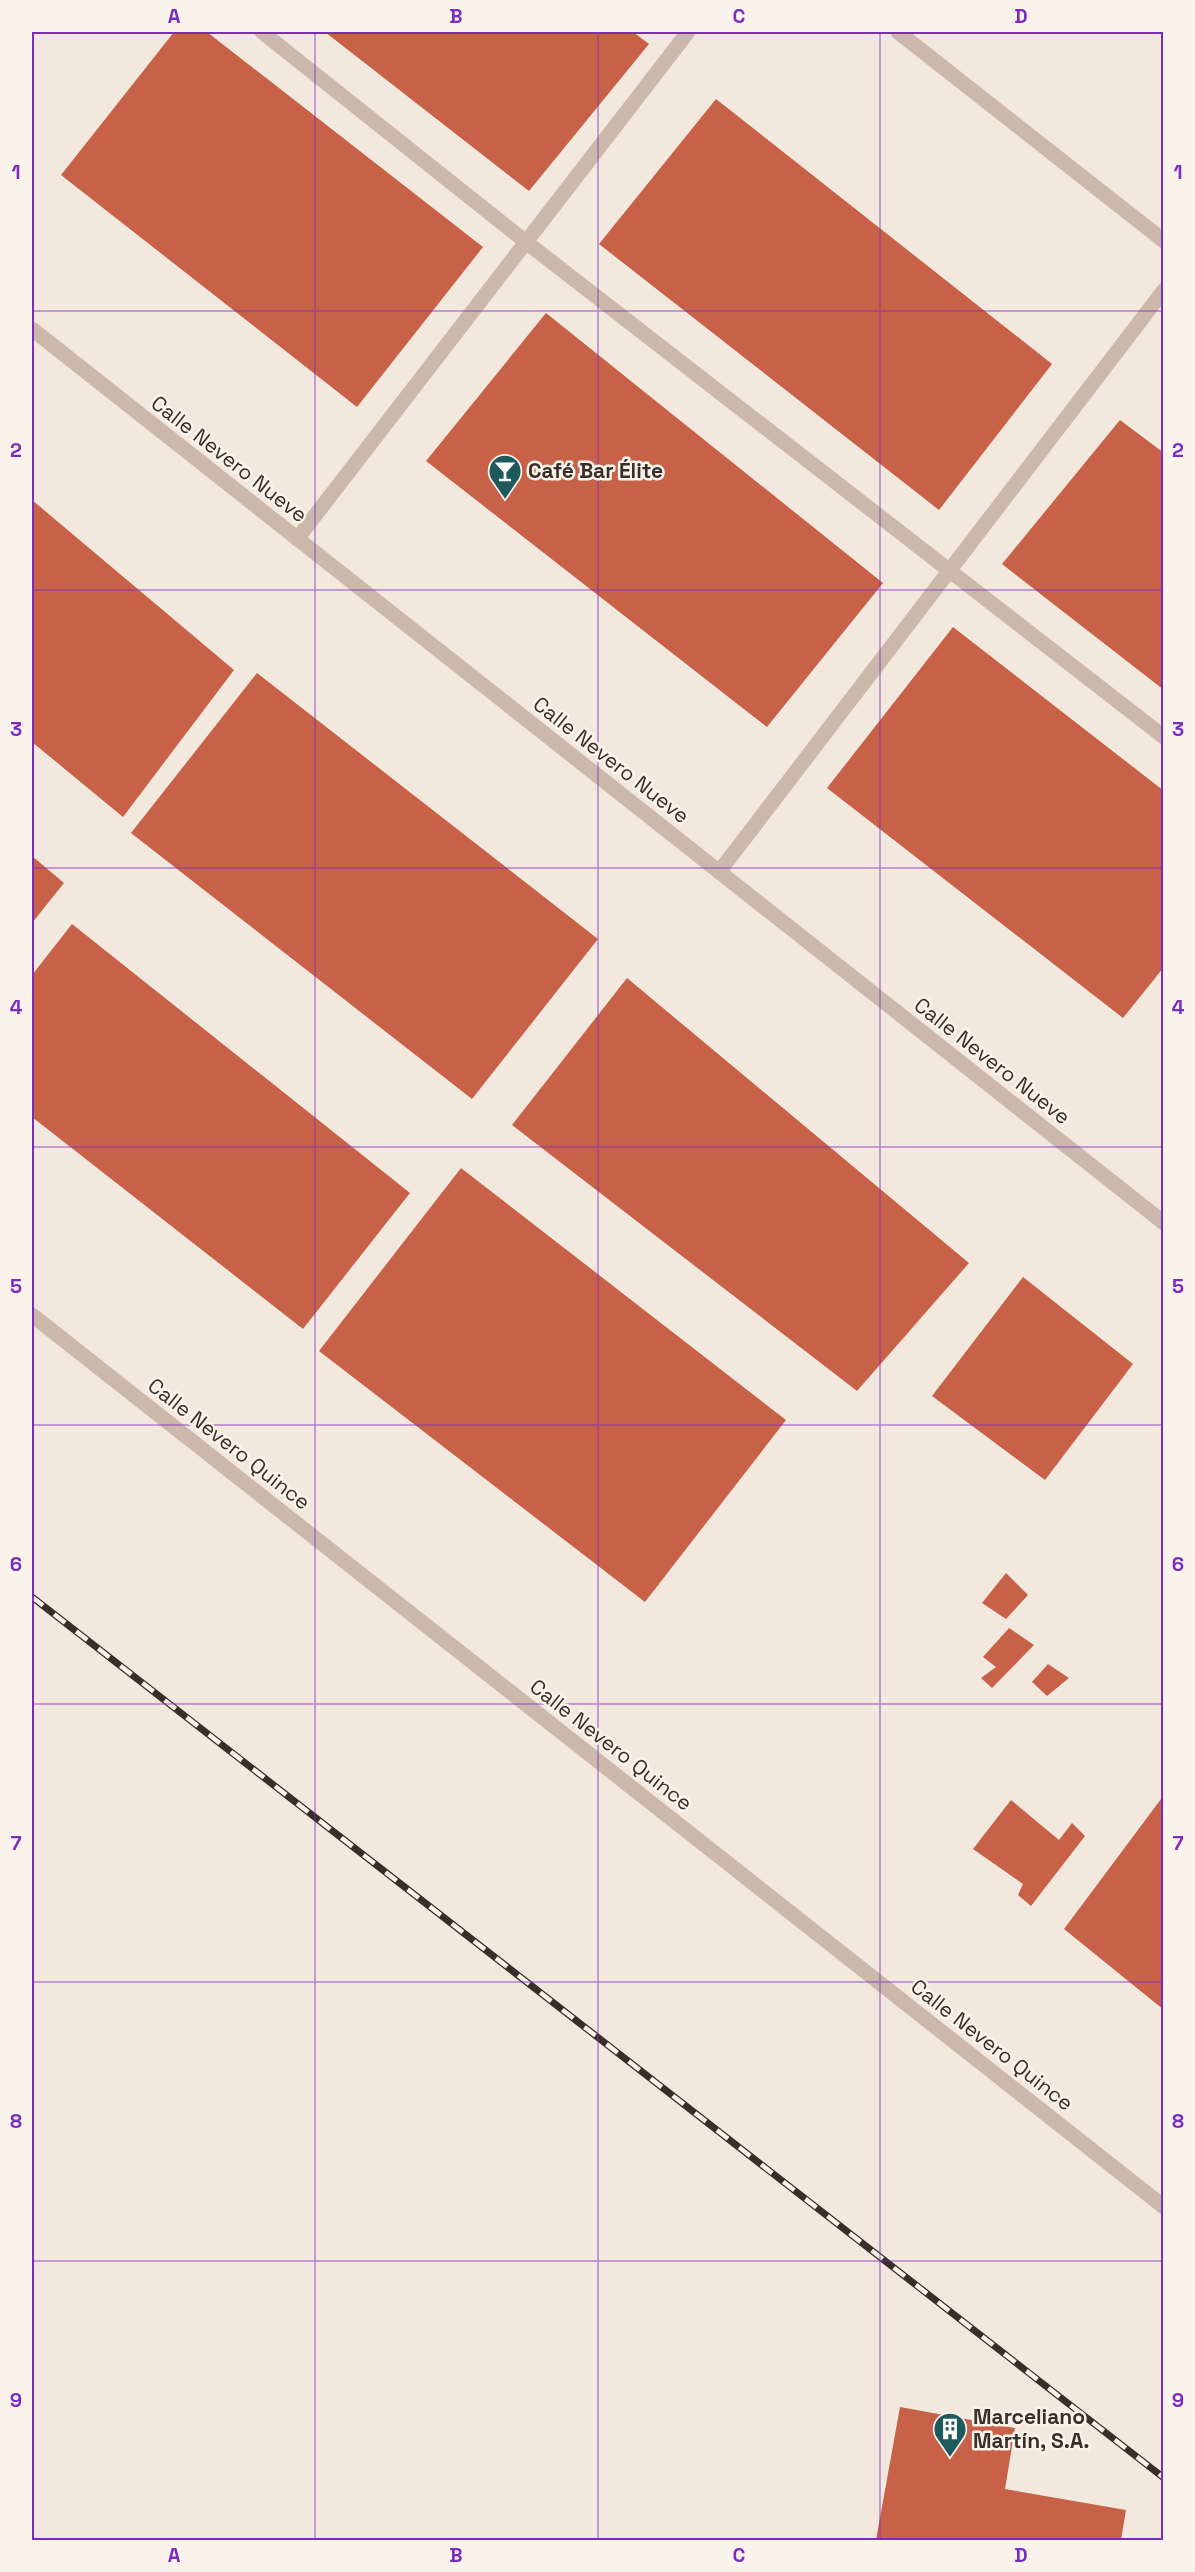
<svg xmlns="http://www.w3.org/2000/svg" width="1195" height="2572" font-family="'Space Grotesk',sans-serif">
	<rect width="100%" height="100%" fill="#f3e8de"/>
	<!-- building -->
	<path fill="#c76248" d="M 174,32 L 207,32 L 483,247 L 357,407 L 61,175 Z
		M 325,32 L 633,32 L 649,44 L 529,191 Z
		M 716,99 L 1052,364 L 939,510 L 599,244 Z
		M 546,313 L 883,583 L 767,727 L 426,461 Z
		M 1120,420 L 1164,453 L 1164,690 L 1002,564 Z
		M 32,500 L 234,670 L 123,817 L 32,742 Z
		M 953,627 L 1164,791 L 1164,967 L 1123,1018 L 827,788 Z
		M 257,673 L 598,939 L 472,1099 L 131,833 Z
		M 32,856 L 64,883 L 32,923 Z
		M 72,924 L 410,1193 L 303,1329 L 32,1117 L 32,975 Z
		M 627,978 L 969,1263 L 857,1391 L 512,1125 Z
		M 461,1168 L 786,1420 L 645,1602 L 319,1351 Z
		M 1023,1277 L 1133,1364 L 1045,1480 L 932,1396 Z
		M 1006,1573 L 1028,1595 L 1006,1619 L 982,1603 Z
		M 1009,1628 L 1034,1645 L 992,1688 L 981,1678 L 996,1667 L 983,1657 Z
		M 1048,1664 L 1069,1678 L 1047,1696 L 1032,1682 Z
		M 1164,1795 L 1164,2010 L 1064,1929 Z
		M 1011,1800 L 1059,1840 L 1072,1823 L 1085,1836 L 1031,1906 L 1018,1895 L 1023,1884 L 973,1849 Z
		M 900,2407 L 1015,2428 L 1005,2489 L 1126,2510 L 1121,2540 L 876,2540 Z"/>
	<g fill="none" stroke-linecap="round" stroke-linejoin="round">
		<!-- street -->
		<path stroke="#ccb8aa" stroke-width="15" d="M 262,32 L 526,242 L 1164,737
			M 898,32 L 1164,241
			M 32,329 L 1164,1223
			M 297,539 L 688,32
			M 719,872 L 1164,290
			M 32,1315 L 1164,2207"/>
		<!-- rail casing -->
		<g stroke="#392e29" stroke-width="7">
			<path id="rail" d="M 32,1597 L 1164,2478"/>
		</g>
		<!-- rail -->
		<use href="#rail" stroke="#faf3eb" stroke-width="4.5" stroke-dasharray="14" stroke-linecap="butt"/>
	</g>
	<!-- grid -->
	<path fill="none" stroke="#7b2cbf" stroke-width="1.5" stroke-opacity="0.55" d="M 315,32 L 315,2540M 598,32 L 598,2540M 880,32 L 880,2540M 32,311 L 1164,311M 32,590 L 1164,590M 32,868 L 1164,868M 32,1147 L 1164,1147M 32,1425 L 1164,1425M 32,1704 L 1164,1704M 32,1982 L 1164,1982M 32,2261 L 1164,2261"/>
	<!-- icons -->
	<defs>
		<g id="bar-pin" transform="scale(1.725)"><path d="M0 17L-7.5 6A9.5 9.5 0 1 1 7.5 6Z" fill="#1e5a5b" stroke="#faf3eb"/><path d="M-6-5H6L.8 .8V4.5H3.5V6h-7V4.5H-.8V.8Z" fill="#fff"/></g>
		<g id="building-pin" transform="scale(1.725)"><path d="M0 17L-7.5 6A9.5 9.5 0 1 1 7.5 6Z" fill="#1e5a5b" stroke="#faf3eb"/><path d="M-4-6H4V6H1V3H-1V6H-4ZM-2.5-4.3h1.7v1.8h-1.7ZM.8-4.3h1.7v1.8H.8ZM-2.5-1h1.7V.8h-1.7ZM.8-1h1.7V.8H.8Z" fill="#fff"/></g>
	</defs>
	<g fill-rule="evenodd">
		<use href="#bar-pin" x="505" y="471"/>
		<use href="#building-pin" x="950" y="2429"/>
	</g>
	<g text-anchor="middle" stroke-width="5" stroke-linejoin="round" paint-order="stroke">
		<!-- street labels -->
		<g font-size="21" fill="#392e29" stroke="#faf3eb">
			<text transform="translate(229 459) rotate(38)" y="7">Calle Nevero Nueve</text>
			<text transform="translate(611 760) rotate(38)" y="7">Calle Nevero Nueve</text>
			<text transform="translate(992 1061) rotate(38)" y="7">Calle Nevero Nueve</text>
			<text transform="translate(229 1444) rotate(38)" y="7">Calle Nevero Quince</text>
			<text transform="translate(611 1745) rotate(38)" y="7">Calle Nevero Quince</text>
			<text transform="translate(992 2045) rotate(38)" y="7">Calle Nevero Quince</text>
		</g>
		<!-- poi labels -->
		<g font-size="21" font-weight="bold" fill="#392e29" stroke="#faf3eb" text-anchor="start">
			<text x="528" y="478">Café Bar Élite</text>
			<text x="973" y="2424">Marceliano<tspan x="973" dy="24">Martín, S.A.</tspan></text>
		</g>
	</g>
	<!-- border -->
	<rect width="1195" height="2572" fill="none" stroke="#faf3eb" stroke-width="66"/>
	<rect x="33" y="33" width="1129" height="2506" fill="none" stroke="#7b2cbf" stroke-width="2"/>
	<g font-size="20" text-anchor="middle" font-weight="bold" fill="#7b2cbf">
		<text x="174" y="23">A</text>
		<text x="456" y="23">B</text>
		<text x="739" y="23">C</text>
		<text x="1021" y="23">D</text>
		<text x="16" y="179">1</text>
		<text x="1178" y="179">1</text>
		<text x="16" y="457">2</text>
		<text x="1178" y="457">2</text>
		<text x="16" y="736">3</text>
		<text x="1178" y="736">3</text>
		<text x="16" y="1014">4</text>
		<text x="1178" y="1014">4</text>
		<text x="16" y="1293">5</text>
		<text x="1178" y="1293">5</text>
		<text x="16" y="1571">6</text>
		<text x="1178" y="1571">6</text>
		<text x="16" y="1850">7</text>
		<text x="1178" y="1850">7</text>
		<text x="16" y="2128">8</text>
		<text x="1178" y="2128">8</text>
		<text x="16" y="2407">9</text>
		<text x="1178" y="2407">9</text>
		<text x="174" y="2562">A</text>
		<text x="456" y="2562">B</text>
		<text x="739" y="2562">C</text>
		<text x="1021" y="2562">D</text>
	</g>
</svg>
